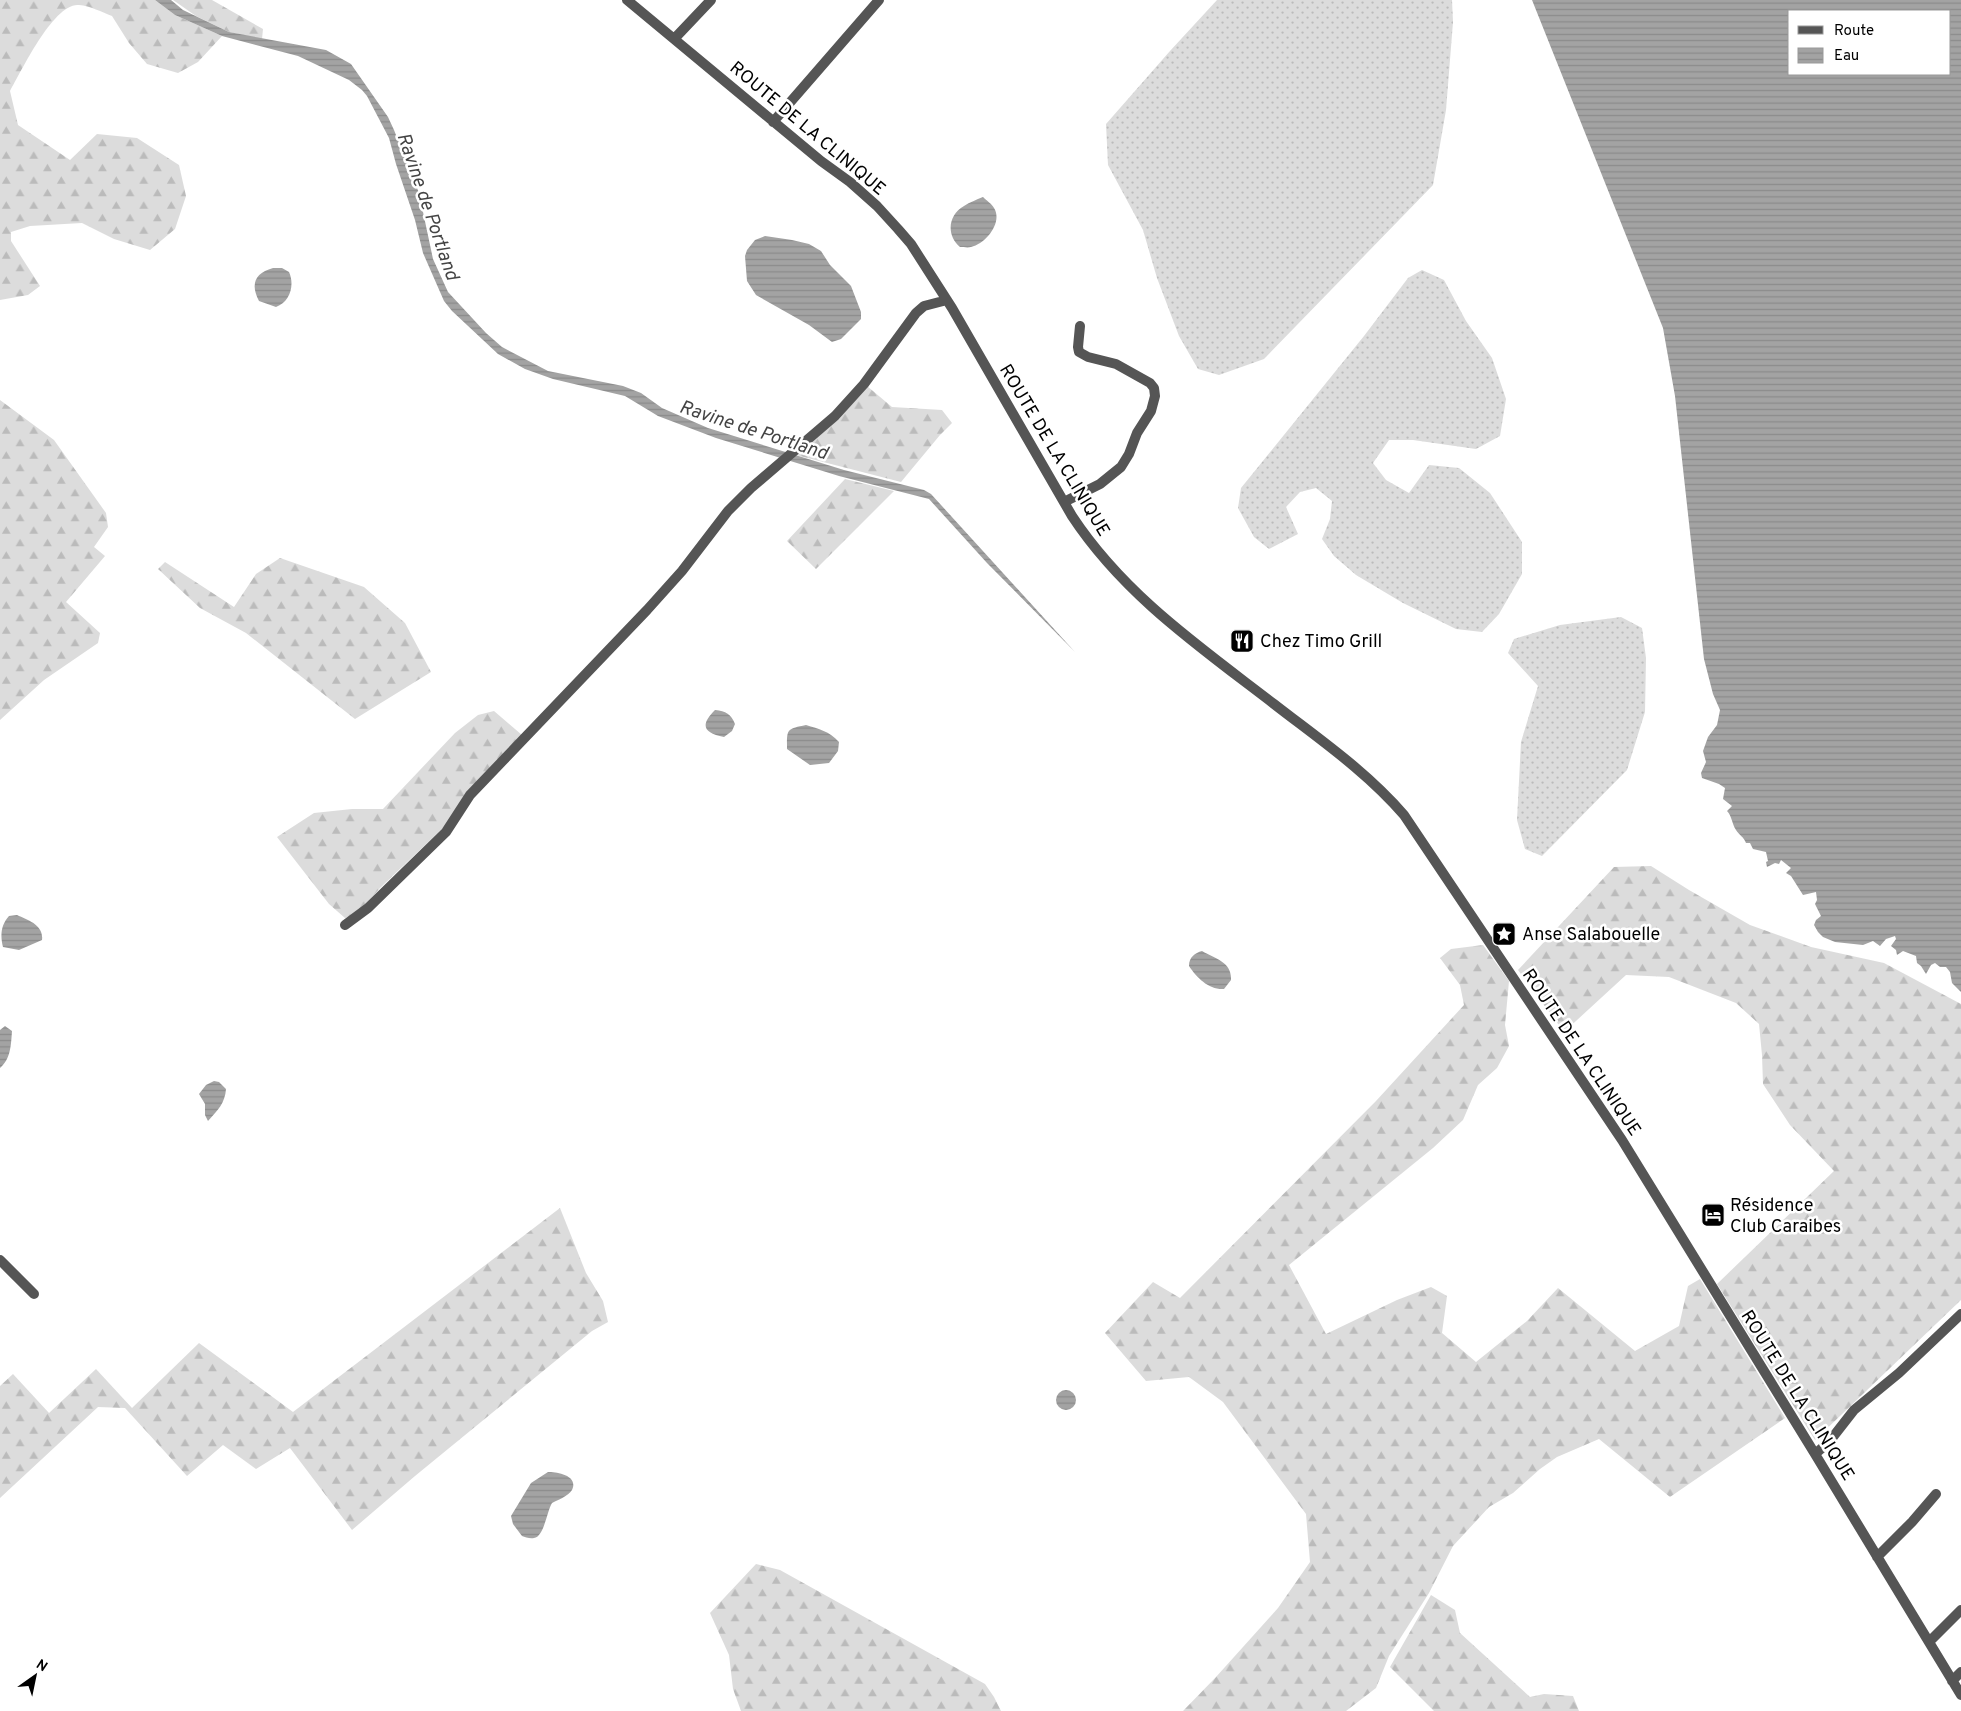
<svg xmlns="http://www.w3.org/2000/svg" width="1961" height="1711" font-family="Overpass,sans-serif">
	<defs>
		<pattern id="grass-dots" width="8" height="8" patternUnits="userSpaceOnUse" patternTransform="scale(1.25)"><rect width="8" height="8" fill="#dcdcdc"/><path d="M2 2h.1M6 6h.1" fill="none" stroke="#bbb" stroke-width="1.8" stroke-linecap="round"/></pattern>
		<pattern id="forest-firs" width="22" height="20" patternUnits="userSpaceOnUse" patternTransform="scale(1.25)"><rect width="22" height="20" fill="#dcdcdc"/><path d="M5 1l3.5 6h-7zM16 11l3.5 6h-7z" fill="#bbb"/></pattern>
		<pattern id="water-rules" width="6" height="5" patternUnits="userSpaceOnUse" patternTransform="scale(1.25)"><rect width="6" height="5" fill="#a3a3a3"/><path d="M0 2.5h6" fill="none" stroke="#8b8b8b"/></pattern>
	</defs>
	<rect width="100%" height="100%" fill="#fff"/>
	<!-- grass -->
	<path fill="url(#grass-dots)" d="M 1217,0 L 1452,0 L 1453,22 L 1446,110 L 1433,185 L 1264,359 L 1219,375 L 1198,369 L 1179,336 L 1157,278 L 1143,230 L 1108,165 L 1106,124 L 1170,51 Z
		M 1422,270 L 1444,280 L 1466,321 L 1492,358 L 1506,399 L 1500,436 L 1476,449 L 1413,440 L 1389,440 L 1373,463 L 1386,480 L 1409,493 L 1429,465 L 1459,468 L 1490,493 L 1522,542 L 1522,574 L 1499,614 L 1482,632 L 1456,629 L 1403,603 L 1356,575 L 1334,556 L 1322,539 L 1330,519 L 1332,501 L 1316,488 L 1300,492 L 1286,507 L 1298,534 L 1269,549 L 1254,537 L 1238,508 L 1241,488 L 1364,336 L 1408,278 Z
		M 1621,617 L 1642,628 L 1646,658 L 1645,712 L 1627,770 L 1542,856 L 1525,849 L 1517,820 L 1521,742 L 1538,686 L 1508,653 L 1514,639 L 1560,625 Z"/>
	<!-- forest -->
	<path fill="url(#forest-firs)" d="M 0,0 L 155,0 L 175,15 L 222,36 L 198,62 L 178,73 L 147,64 L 129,43 L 112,16 C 102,12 90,6 79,5 C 54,2 21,72 10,91 L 18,125 L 70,160 L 97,134 L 137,138 L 179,165 L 186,196 L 175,229 L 150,250 L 114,239 L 82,223 L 30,226 L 11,232 L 11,241 L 40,286 L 28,295 L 0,300 Z
		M 173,0 L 212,0 L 263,29 L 262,39 L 229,32 L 196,16 Z
		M 867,386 L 892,407 L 942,410 L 952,423 L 940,435 L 901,482 L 796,455 L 840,418 Z
		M 0,400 L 54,440 L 106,513 L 108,527 L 94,547 L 105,556 L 66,602 L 100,633 L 98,643 L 44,680 L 0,720 Z
		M 845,479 L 894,491 L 816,569 L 787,541 Z
		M 280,558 L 364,587 L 405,623 L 431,672 L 355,719 L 246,633 L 200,608 L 158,569 L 165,562 L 234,607 L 256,574 Z
		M 494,711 L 522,735 L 444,827 L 380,888 L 362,909 L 350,917 L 345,918 L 329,904 L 277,837 L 314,813 L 352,809 L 383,809 L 455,733 L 478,715 Z
		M 1651,866 L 1689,890 L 1750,925 L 1811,947 L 1884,963 L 1961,1004 L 1961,1300 L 1815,1440 L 1717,1284 L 1834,1171 L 1790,1125 L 1763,1084 L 1762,1055 L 1759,1024 L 1736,1003 L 1669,977 L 1626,975 L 1564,1032 L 1518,970 L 1614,867 Z
		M 1483,945 L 1509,981 L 1505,1025 L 1509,1046 L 1497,1068 L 1478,1085 L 1463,1120 L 1433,1148 L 1289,1265 L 1326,1334 L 1397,1300 L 1431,1287 L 1447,1296 L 1442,1333 L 1476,1362 L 1527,1321 L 1558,1288 L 1635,1351 L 1679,1326 L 1688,1286 L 1700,1279 L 1785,1418 L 1670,1497 L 1599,1439 L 1557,1457 L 1540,1469 L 1513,1493 L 1489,1507 L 1453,1546 L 1429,1593 L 1389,1656 L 1376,1688 L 1346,1711 L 1183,1711 L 1216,1677 L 1278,1608 L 1310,1562 L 1306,1514 L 1223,1402 L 1189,1377 L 1146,1381 L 1105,1333 L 1153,1282 L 1180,1298 L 1376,1101 L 1464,1005 L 1460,985 L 1440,958 L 1451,949 Z
		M 560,1208 L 586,1273 L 603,1301 L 608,1322 L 592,1331 L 415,1476 L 352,1530 L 290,1448 L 256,1469 L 223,1445 L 187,1476 L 125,1408 L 98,1407 L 0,1498 L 0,1386 L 13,1374 L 49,1413 L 96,1369 L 132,1408 L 199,1343 L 293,1412 Z
		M 756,1564 L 780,1570 L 985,1684 L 994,1697 L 1001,1711 L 741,1711 L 733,1689 L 729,1655 L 710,1613 Z
		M 1431,1595 L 1455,1610 L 1460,1633 L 1530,1697 L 1544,1694 L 1573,1696 L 1579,1711 L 1434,1711 L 1390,1667 Z"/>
	<!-- water -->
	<path fill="url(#water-rules)" fill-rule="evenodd" d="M 155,0 L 171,0 L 183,10 L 229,32 L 326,50 L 351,64 L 388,117 L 394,130 L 419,193 L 433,259 L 448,292 L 486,333 L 502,347 L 548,371 L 623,386 L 641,393 L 662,408 L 708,428 L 844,470 L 924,490 L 931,494 L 1075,652 L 987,563 L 929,499 L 839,476 L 716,438 L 658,416 L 625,396 L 553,379 L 525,369 L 498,354 L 452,311 L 444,301 L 423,253 L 415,220 L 396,164 L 389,138 L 367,96 L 362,90 L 349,80 L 298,56 L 222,36 L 175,15 Z
		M 1532,0 L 1961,0 L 1961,992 L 1952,983 L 1950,972 L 1946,967 L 1940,967 L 1935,963 L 1931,965 L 1926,974 L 1921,966 L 1917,963 L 1916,956 L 1903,951 L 1897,955 L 1896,950 L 1891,946 L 1896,939 L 1895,936 L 1886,939 L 1880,946 L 1873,941 L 1863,945 L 1835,942 L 1823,937 L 1818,932 L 1814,925 L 1816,920 L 1821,916 L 1815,904 L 1817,900 L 1816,892 L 1803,895 L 1791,876 L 1786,873 L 1791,868 L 1781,860 L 1779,864 L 1775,863 L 1767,867 L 1766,862 L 1768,861 L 1766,852 L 1753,849 L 1750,843 L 1746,843 C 1744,837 1739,835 1736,830 C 1732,824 1732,816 1727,811 L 1732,806 L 1723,799 L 1725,788 L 1719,784 L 1702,778 L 1701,773 L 1706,762 L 1703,751 L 1708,737 L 1717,725 L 1720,710 L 1713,694 L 1704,659 L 1675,396 L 1663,328 ZM 1790,11 L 1950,11 L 1950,74 L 1790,74 Z
		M 983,197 C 986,200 992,204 994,208 C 1003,222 986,244 971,247 C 968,248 963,247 960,247 C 946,235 948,215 964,206 C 970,202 976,200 983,197 Z
		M 765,236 L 792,240 L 809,244 L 821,251 L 830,265 L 851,286 L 861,312 L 861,319 L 841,339 L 832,342 L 809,325 L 756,295 L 747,281 L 745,256 L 747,250 L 755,240 Z
		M 273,268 L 282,268 L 289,272 C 295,285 290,302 276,307 L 259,301 C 250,284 255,273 273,268 Z
		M 715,710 C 726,711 731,714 735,724 L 732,731 L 724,737 C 703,733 700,725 715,710 Z
		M 806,725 C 819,729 829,731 839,742 L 838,751 L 829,763 L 810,765 L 787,749 C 787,729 786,729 806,725 Z
		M 17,915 C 28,920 44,925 42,940 L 19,950 L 3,947 C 0,935 1,925 9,916 Z
		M 1202,951 C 1216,959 1232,962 1231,980 L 1224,989 C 1209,990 1197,978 1189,966 C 1189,957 1195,953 1202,951 Z
		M 5,1026 L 12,1031 C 11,1044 11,1059 0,1068 L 0,1030 Z
		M 214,1081 L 219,1082 L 226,1089 C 225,1103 218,1110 208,1121 L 205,1115 L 205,1104 L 199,1094 L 206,1085 Z
		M1056 1400a10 10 0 1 1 20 0a10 10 0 1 1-20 0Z
		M 548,1472 C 556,1472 579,1475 572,1490 C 568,1496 558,1500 552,1503 C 547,1511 544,1537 534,1538 C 530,1539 525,1537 522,1536 L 513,1524 L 511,1516 L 531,1483 Z"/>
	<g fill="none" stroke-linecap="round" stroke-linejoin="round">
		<!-- minor -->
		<path stroke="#555" stroke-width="10" d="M 627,0 L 821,161 L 850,182 L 877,206 L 898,229 L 911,244 L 952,308 L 1072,516 C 1124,595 1200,647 1274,704 C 1319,739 1366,771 1404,815 L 1622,1140 L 1815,1454 L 1961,1695
			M 675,38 L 711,0
			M 773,122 L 879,0
			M 1064,502 L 1100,484 L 1121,467 L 1129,454 L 1137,433 L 1151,411 L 1155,396 L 1154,388 L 1150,383 L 1116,364 L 1088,357 L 1079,352 L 1078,347 L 1080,326
			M 345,925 L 368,908 L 446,832 L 470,795 L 647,610 L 682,571 L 728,511 L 751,488 L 835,416 L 864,384 L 916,313 L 924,306 L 947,300
			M 0,1260 L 34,1294
			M 1815,1454 L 1829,1442 L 1854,1410 L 1899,1373 L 1961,1314
			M 1877,1557 L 1912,1522 L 1936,1494
			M 1929,1642 L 1961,1610
			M 1952,1681 L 1961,1672"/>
	</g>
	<!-- icons -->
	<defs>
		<g id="restaurant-square" transform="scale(1.25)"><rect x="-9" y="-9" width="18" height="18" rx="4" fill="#000" stroke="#fff"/><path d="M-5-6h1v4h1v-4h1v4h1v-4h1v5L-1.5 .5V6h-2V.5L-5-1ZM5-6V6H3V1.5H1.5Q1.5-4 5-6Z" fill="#fff"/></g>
		<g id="sight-square" transform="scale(1.25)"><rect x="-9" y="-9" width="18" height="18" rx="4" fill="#000" stroke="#fff"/><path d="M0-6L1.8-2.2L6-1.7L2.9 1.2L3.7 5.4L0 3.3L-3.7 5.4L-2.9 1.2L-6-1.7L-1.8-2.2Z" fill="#fff"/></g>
		<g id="hotel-square" transform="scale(1.25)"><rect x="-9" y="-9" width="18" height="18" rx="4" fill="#000" stroke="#fff"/><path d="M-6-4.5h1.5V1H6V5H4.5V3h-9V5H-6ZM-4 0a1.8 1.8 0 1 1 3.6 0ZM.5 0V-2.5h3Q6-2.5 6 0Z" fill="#fff"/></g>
	</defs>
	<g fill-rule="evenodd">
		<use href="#restaurant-square" x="1242" y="641"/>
		<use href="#sight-square" x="1504" y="934"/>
		<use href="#hotel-square" x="1713" y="1215"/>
	</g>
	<g text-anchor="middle" stroke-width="5" stroke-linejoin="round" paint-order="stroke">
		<!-- street labels -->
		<g font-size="18" fill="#000" stroke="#fff">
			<text transform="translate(808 128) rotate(40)" y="6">ROUTE DE LA CLINIQUE</text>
			<text transform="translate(1055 450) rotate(59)" y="6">ROUTE DE LA CLINIQUE</text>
			<text transform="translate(1582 1052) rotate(56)" y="6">ROUTE DE LA CLINIQUE</text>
			<text transform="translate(1798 1395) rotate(58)" y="6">ROUTE DE LA CLINIQUE</text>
		</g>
		<!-- poi labels -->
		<g font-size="18" fill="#000" stroke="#fff" text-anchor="start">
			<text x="1260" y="647">Chez Timo Grill</text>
			<text x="1522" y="940">Anse Salabouelle</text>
			<text x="1730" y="1211">Résidence<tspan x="1730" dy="21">Club Caraibes</tspan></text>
		</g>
		<!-- water labels -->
		<g font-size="19" font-style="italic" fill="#444" stroke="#fff">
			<text transform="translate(429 206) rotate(71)" y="7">Ravine de Portland</text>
			<text transform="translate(754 429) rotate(18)" y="7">Ravine de Portland</text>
		</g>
	</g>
	<!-- legend -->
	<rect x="1788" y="10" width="162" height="65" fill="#ffffff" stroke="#999999"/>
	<rect x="1798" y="26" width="25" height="8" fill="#555555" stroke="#999999"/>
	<text x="1834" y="35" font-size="15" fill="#000000">Route</text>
	<rect x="1798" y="48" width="25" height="15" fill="url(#water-rules)" stroke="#999999"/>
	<text x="1834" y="60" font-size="15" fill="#000000">Eau</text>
	<!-- north arrow -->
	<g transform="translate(35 1676) rotate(33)" stroke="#ffffff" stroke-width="4" paint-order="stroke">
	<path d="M0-4L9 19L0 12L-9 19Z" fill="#000000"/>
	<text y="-8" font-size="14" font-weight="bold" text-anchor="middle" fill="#000000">N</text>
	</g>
</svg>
